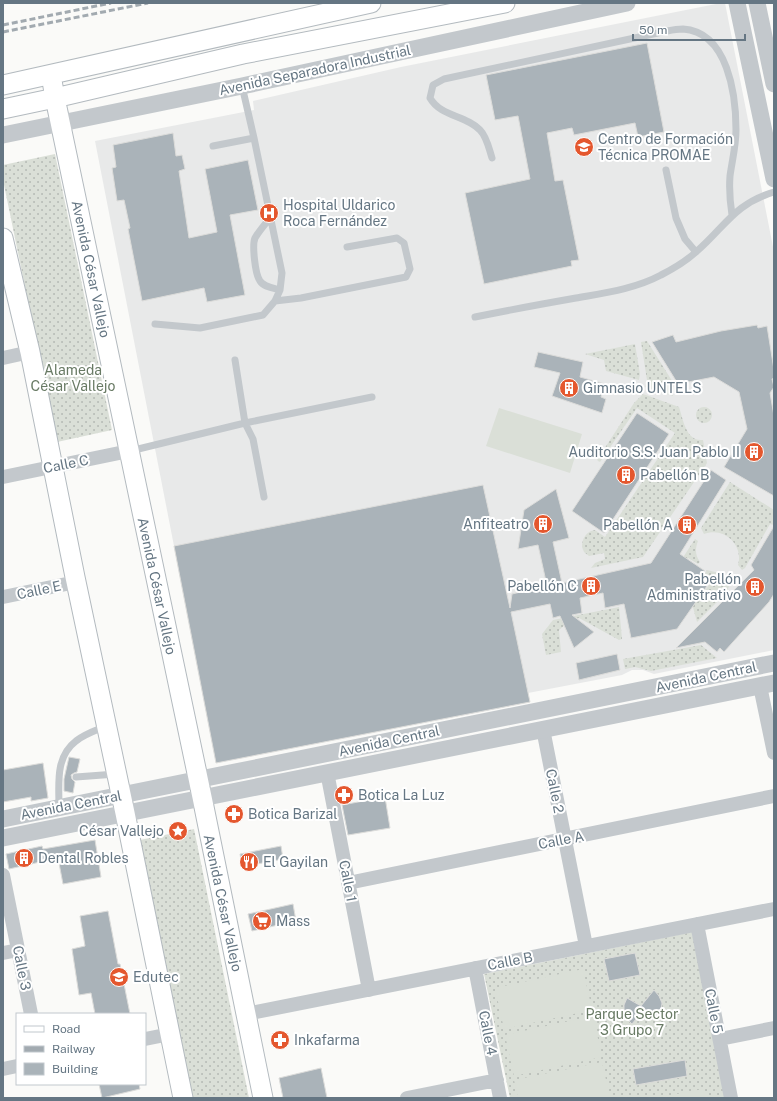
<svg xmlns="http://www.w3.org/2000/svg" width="777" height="1101" font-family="'Public Sans',sans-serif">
	<defs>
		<pattern id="grass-dots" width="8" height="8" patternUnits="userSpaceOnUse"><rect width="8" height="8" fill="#dadfd7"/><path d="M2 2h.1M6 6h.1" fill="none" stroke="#b4b9b4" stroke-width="1.8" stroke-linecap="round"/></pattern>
	</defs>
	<rect width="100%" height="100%" fill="#fafaf8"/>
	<!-- built -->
	<path fill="#e8e9e9" d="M 721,3 L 725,3 L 774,252 L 774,650 L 654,674 L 643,670 L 632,670 L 622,675 L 528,693 L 483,485 L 174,546 L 95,141 L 254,110 L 253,101 L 401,67 Z"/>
	<!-- grass -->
	<path fill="url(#grass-dots)" d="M 55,154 L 112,430 L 57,442 L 3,180 L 3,165 Z
		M 647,341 L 674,384 L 673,396 L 645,387 L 647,380 L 641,342 Z
		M 635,344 L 640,374 L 639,380 L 606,371 L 604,360 L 585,354 Z
		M 643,394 L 679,407 C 683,419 686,442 703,440 L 707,463 L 643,557 L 591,568 L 595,563 L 605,559 L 604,553 L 589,556 L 584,552 L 582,547 C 582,539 586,531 595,530 L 605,537 L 675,433 L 637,408 L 600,462 L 597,460 L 634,403 Z
		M696 415a8 8 0 1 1 16 0a8 8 0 1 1-16 0Z
		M 730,482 L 774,510 L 774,525 L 770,524 L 745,568 L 742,570 L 738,565 C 744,545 724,526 704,534 L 701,528 Z
		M 695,539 L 698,541 C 695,549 695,555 700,562 L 698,564 L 688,558 L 669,586 L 665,585 Z
		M 707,570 L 715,572 L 722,572 L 729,579 L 730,584 L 726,593 L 697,622 L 691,600 L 692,598 L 697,601 L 712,581 L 704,575 Z
		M 619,607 L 622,639 L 619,640 L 579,618 L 571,620 L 559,630 L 561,652 L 546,655 L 542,634 L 553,620 Z
		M 701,645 L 717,658 L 651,671 L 635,667 L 625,669 L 623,659 Z
		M 194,829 L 249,1098 L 191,1098 L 140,840 Z
		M 692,932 L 725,1098 L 510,1098 L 484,974 Z"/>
	<!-- pitch -->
	<path fill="#dadfd7" d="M 499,408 L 582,434 L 570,473 L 486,446 Z
		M 583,969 L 592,1010 L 504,1029 L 495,988 Z
		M 593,1016 L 602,1057 L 514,1076 L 505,1035 Z
		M 602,1062 L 610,1098 L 518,1098 L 514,1080 Z
		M 703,1089 L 705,1098 L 656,1098 Z"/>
	<!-- building -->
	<path fill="#aab3b9" stroke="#dcdcda" d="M 647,43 L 664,132 L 638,137 L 635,123 L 574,135 L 572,128 L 547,133 L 555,181 L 563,180 L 579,260 L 571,261 L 572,266 L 484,284 L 465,193 L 530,179 L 518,116 L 495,120 L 486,75 Z
		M 173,133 L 176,156 L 182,155 L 185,169 L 179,171 L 189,238 L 217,232 L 205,169 L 248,160 L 258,210 L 230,215 L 245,295 L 207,302 L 204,288 L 142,301 L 128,229 L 130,228 L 124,200 L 117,201 L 112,168 L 116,167 L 113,145 Z
		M 757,325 L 758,328 L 767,326 L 774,370 L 774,378 L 772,379 L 774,387 L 770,393 L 774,416 L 774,496 L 724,467 L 747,429 L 739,392 L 714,377 L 678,384 L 652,342 L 673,335 L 676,342 L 721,331 Z
		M 538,352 L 583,362 L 580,377 L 605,384 L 601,397 L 606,399 L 602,413 L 552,396 L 560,373 L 534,367 Z
		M 637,413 L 669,434 L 604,533 L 572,511 Z
		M 711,470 L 726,480 L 680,554 L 705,571 L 702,575 L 707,578 L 703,584 L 707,586 L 677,629 L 631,638 L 624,604 L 605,608 L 603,593 L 580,598 L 582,613 L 572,615 L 594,632 L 574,648 L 560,616 L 553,618 L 550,604 L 511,612 L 530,702 L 216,763 L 174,546 L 483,485 L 510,608 L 512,594 L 547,586 L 538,545 L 518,549 L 524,510 L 556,489 L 569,538 L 553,542 L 562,583 L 651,563 Z
		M 774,526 L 774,594 L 769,602 L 724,652 L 720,648 L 717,652 L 705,642 L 676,648 L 754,570 L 751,565 Z
		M 617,654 L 620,670 L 579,680 L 576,663 Z
		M 69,757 L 80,759 L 77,772 L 74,773 L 71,775 L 72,779 L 75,782 L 73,793 L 64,791 L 64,779 Z
		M 43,763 L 48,798 L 31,801 L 31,797 L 3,802 L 3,770 Z
		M 385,797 L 390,828 L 348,835 L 342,805 Z
		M 95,840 L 101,877 L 63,884 L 58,858 L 9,869 L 6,854 L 42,846 L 43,849 Z
		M 281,846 L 283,859 L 242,867 L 240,854 Z
		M 293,904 L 296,921 L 252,931 L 248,914 Z
		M 108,911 L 118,964 L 120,964 L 130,1014 L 95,1014 L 91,993 L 79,995 L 72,949 L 85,946 L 80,916 Z
		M 635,953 L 640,975 L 609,981 L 604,959 Z
		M 654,990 L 659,996 L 662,1003 L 661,1011 L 658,1017 L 644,1009 L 632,1024 L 627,1019 L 624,1012 L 624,1005 L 627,998 L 641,1006 Z
		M 685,1060 L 687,1076 L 636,1085 L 633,1069 Z
		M 321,1068 L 327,1098 L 283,1098 L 279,1078 Z
		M 99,1084 L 139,1084 L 140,1089 L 102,1098 Z"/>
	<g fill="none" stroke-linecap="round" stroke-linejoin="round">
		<!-- secondary casing -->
		<g stroke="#b3babf" stroke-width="21">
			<path id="secondary" d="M 51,75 L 55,98 L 202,797 L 263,1098
				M 3,85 L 371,3
				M 3,109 L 55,98 L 243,54 L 505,3
				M 3,238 L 30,352 L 75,577 L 125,813 L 183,1098"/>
		</g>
		<!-- service -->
		<path stroke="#c3c8cc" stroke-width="7" d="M 213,146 L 254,138
			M 492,158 C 489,149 487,137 480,130 C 466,115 441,117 430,98 L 433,85 L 444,79 L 667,31 C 672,30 678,29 683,29 C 728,32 736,95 736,130 C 736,146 732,161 730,176 C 729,189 730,202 732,215
			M 666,170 L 676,218 L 685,239 L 696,252
			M 270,218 C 265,224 259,231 255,238 C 252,245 255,274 260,281 C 264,287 273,288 280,290
			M 275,301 L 301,298 L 406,277 L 410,269 L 404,243 L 397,238 L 347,247
			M 475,317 C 509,310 542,304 576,298 C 604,293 635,289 661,275 C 673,269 686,261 696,252 C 725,227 734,204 774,192
			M 155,324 L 200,328 L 263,315 L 275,301 L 280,290 L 282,273 L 254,138 L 242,86
			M 235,360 L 245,423 L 253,439 L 264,497
			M 130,451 L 245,423 L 372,397
			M 76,777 L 116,774
			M 59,807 C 59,784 55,757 76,741 C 84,734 97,730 106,726"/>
		<!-- minor -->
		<path stroke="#c3c8cc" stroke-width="14" d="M 3,358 L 30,352
			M 3,477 L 129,451
			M 3,597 L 76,582
			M 760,686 L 774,753
			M 543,729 L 586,946
			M 327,772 L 369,990
			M 3,875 L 31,1014
			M 348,883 L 774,796
			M 697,924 L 731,1098
			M 3,953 L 18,950
			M 475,968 L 500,1098
			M 246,1014 L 774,909
			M 145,1039 L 170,1034
			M 720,1039 L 774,1028
			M 3,1069 L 17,1066
			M 407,1098 L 497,1080"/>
		<!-- tertiary -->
		<path stroke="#c3c8cc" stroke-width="17" d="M 737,3 L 774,179
			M 757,3 L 774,84
			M 3,135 L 242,86 L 627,3
			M 3,819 L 774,663
			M 3,838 L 774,683"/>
		<!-- secondary -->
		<use href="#secondary" stroke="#fff" stroke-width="19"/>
		<!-- rail -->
		<path stroke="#a2aab0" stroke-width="3" stroke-dasharray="6 3" stroke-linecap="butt" d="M 3,25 L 111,3
			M 3,32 L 148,3"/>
	</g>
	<!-- icons -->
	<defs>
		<g id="university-disc" transform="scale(1)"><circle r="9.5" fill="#e4572e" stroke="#fff"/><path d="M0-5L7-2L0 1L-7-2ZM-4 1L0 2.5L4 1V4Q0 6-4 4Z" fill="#fff"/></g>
		<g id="hospital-disc" transform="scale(1)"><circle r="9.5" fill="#e4572e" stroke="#fff"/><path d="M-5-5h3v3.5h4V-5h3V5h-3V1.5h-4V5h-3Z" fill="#fff"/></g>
		<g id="building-disc" transform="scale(1)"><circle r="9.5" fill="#e4572e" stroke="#fff"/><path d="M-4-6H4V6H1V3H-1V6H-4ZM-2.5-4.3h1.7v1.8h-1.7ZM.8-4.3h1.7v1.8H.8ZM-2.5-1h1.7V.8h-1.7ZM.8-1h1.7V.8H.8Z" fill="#fff"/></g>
		<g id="pharmacy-disc" transform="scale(1)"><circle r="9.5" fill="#e4572e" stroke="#fff"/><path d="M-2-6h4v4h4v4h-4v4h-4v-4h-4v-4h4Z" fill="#fff"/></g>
		<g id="sight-disc" transform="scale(1)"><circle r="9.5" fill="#e4572e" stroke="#fff"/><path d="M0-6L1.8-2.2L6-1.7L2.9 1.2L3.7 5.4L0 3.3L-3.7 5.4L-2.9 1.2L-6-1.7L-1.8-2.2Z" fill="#fff"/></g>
		<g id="restaurant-disc" transform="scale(1)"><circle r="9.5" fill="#e4572e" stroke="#fff"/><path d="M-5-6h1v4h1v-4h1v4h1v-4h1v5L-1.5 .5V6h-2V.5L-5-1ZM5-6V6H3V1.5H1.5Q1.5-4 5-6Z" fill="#fff"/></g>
		<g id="supermarket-disc" transform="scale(1)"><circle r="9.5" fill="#e4572e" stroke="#fff"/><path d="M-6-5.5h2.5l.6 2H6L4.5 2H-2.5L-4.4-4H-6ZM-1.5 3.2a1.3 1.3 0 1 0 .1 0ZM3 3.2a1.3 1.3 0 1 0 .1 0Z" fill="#fff"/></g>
	</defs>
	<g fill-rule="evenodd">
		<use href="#university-disc" x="584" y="147"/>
		<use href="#hospital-disc" x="269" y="213"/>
		<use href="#building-disc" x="569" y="388"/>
		<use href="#building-disc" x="754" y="452"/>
		<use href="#building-disc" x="626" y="475"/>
		<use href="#building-disc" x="543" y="524"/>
		<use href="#building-disc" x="687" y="525"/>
		<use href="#building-disc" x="591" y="586"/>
		<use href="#building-disc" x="755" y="587"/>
		<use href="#pharmacy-disc" x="344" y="795"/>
		<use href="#pharmacy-disc" x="234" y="814"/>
		<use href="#sight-disc" x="178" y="831"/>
		<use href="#building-disc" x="24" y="858"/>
		<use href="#restaurant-disc" x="249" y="862"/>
		<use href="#supermarket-disc" x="262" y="921"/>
		<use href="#university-disc" x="119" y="977"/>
		<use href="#pharmacy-disc" x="280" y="1040"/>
	</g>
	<g text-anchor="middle" stroke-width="4" stroke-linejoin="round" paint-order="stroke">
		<!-- street labels -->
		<g font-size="14" fill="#657683" stroke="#fff">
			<text transform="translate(315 70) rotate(-12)" y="5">Avenida Separadora Industrial</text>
			<text transform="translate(91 269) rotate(78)" y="5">Avenida César Vallejo</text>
			<text transform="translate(66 464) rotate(-11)" y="5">Calle C</text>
			<text transform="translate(157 586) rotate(78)" y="5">Avenida César Vallejo</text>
			<text transform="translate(39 590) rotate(-12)" y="5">Calle E</text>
			<text transform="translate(706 677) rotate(-12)" y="5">Avenida Central</text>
			<text transform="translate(389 741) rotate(-12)" y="5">Avenida Central</text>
			<text transform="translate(555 791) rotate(79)" y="5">Calle 2</text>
			<text transform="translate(71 805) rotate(-11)" y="5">Avenida Central</text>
			<text transform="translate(561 840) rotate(-11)" y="5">Calle A</text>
			<text transform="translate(348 881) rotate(79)" y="5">Calle 1</text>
			<text transform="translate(223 903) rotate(78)" y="5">Avenida César Vallejo</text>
			<text transform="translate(510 961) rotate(-11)" y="5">Calle B</text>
			<text transform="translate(22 968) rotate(79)" y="5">Calle 3</text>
			<text transform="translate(714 1011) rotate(79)" y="5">Calle 5</text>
			<text transform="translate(488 1033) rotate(79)" y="5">Calle 4</text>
		</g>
		<!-- poi labels -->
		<g font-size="14" fill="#657683" stroke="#fff" text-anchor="start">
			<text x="598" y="144">Centro de Formación<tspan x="598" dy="16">Técnica PROMAE</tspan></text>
			<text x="283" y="210">Hospital Uldarico<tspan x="283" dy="16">Roca Fernández</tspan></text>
			<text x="583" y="393">Gimnasio UNTELS</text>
			<text x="740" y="457" text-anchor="end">Auditorio S.S. Juan Pablo II</text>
			<text x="640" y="480">Pabellón B</text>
			<text x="529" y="529" text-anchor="end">Anfiteatro</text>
			<text x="673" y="530" text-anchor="end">Pabellón A</text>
			<text x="741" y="584" text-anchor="end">Pabellón<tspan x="741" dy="16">Administrativo</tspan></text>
			<text x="577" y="591" text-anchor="end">Pabellón C</text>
			<text x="358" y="800">Botica La Luz</text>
			<text x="248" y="819">Botica Barizal</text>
			<text x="164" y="836" text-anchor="end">César Vallejo</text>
			<text x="38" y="863">Dental Robles</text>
			<text x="263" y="867">El Gayilan</text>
			<text x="276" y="926">Mass</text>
			<text x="133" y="982">Edutec</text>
			<text x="294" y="1045">Inkafarma</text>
		</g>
		<!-- park labels -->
		<g font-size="14" fill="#687a64" stroke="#fff">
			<text x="73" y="375">Alameda<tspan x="73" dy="16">César Vallejo</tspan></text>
			<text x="632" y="1019">Parque Sector<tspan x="632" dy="16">3 Grupo 7</tspan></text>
		</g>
	</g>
	<!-- border -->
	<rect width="777" height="1101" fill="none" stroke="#657683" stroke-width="8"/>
	<!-- legend -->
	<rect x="16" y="1013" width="130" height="72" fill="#ffffff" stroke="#c1c8cd"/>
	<rect x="24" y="1026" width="20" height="6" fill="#ffffff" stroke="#c1c8cd"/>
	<text x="52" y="1033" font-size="12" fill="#657683">Road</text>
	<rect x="24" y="1046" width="20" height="6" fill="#a2aab0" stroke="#c1c8cd"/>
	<text x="52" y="1053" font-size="12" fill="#657683">Railway</text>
	<rect x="24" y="1063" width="20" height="12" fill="#aab3b9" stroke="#c1c8cd"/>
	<text x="52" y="1073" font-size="12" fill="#657683">Building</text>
	<!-- scale -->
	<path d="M633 34v6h112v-6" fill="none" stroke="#657683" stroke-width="2"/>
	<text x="639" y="34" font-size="12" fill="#657683" stroke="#ffffff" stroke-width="3" paint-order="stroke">50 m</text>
</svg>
